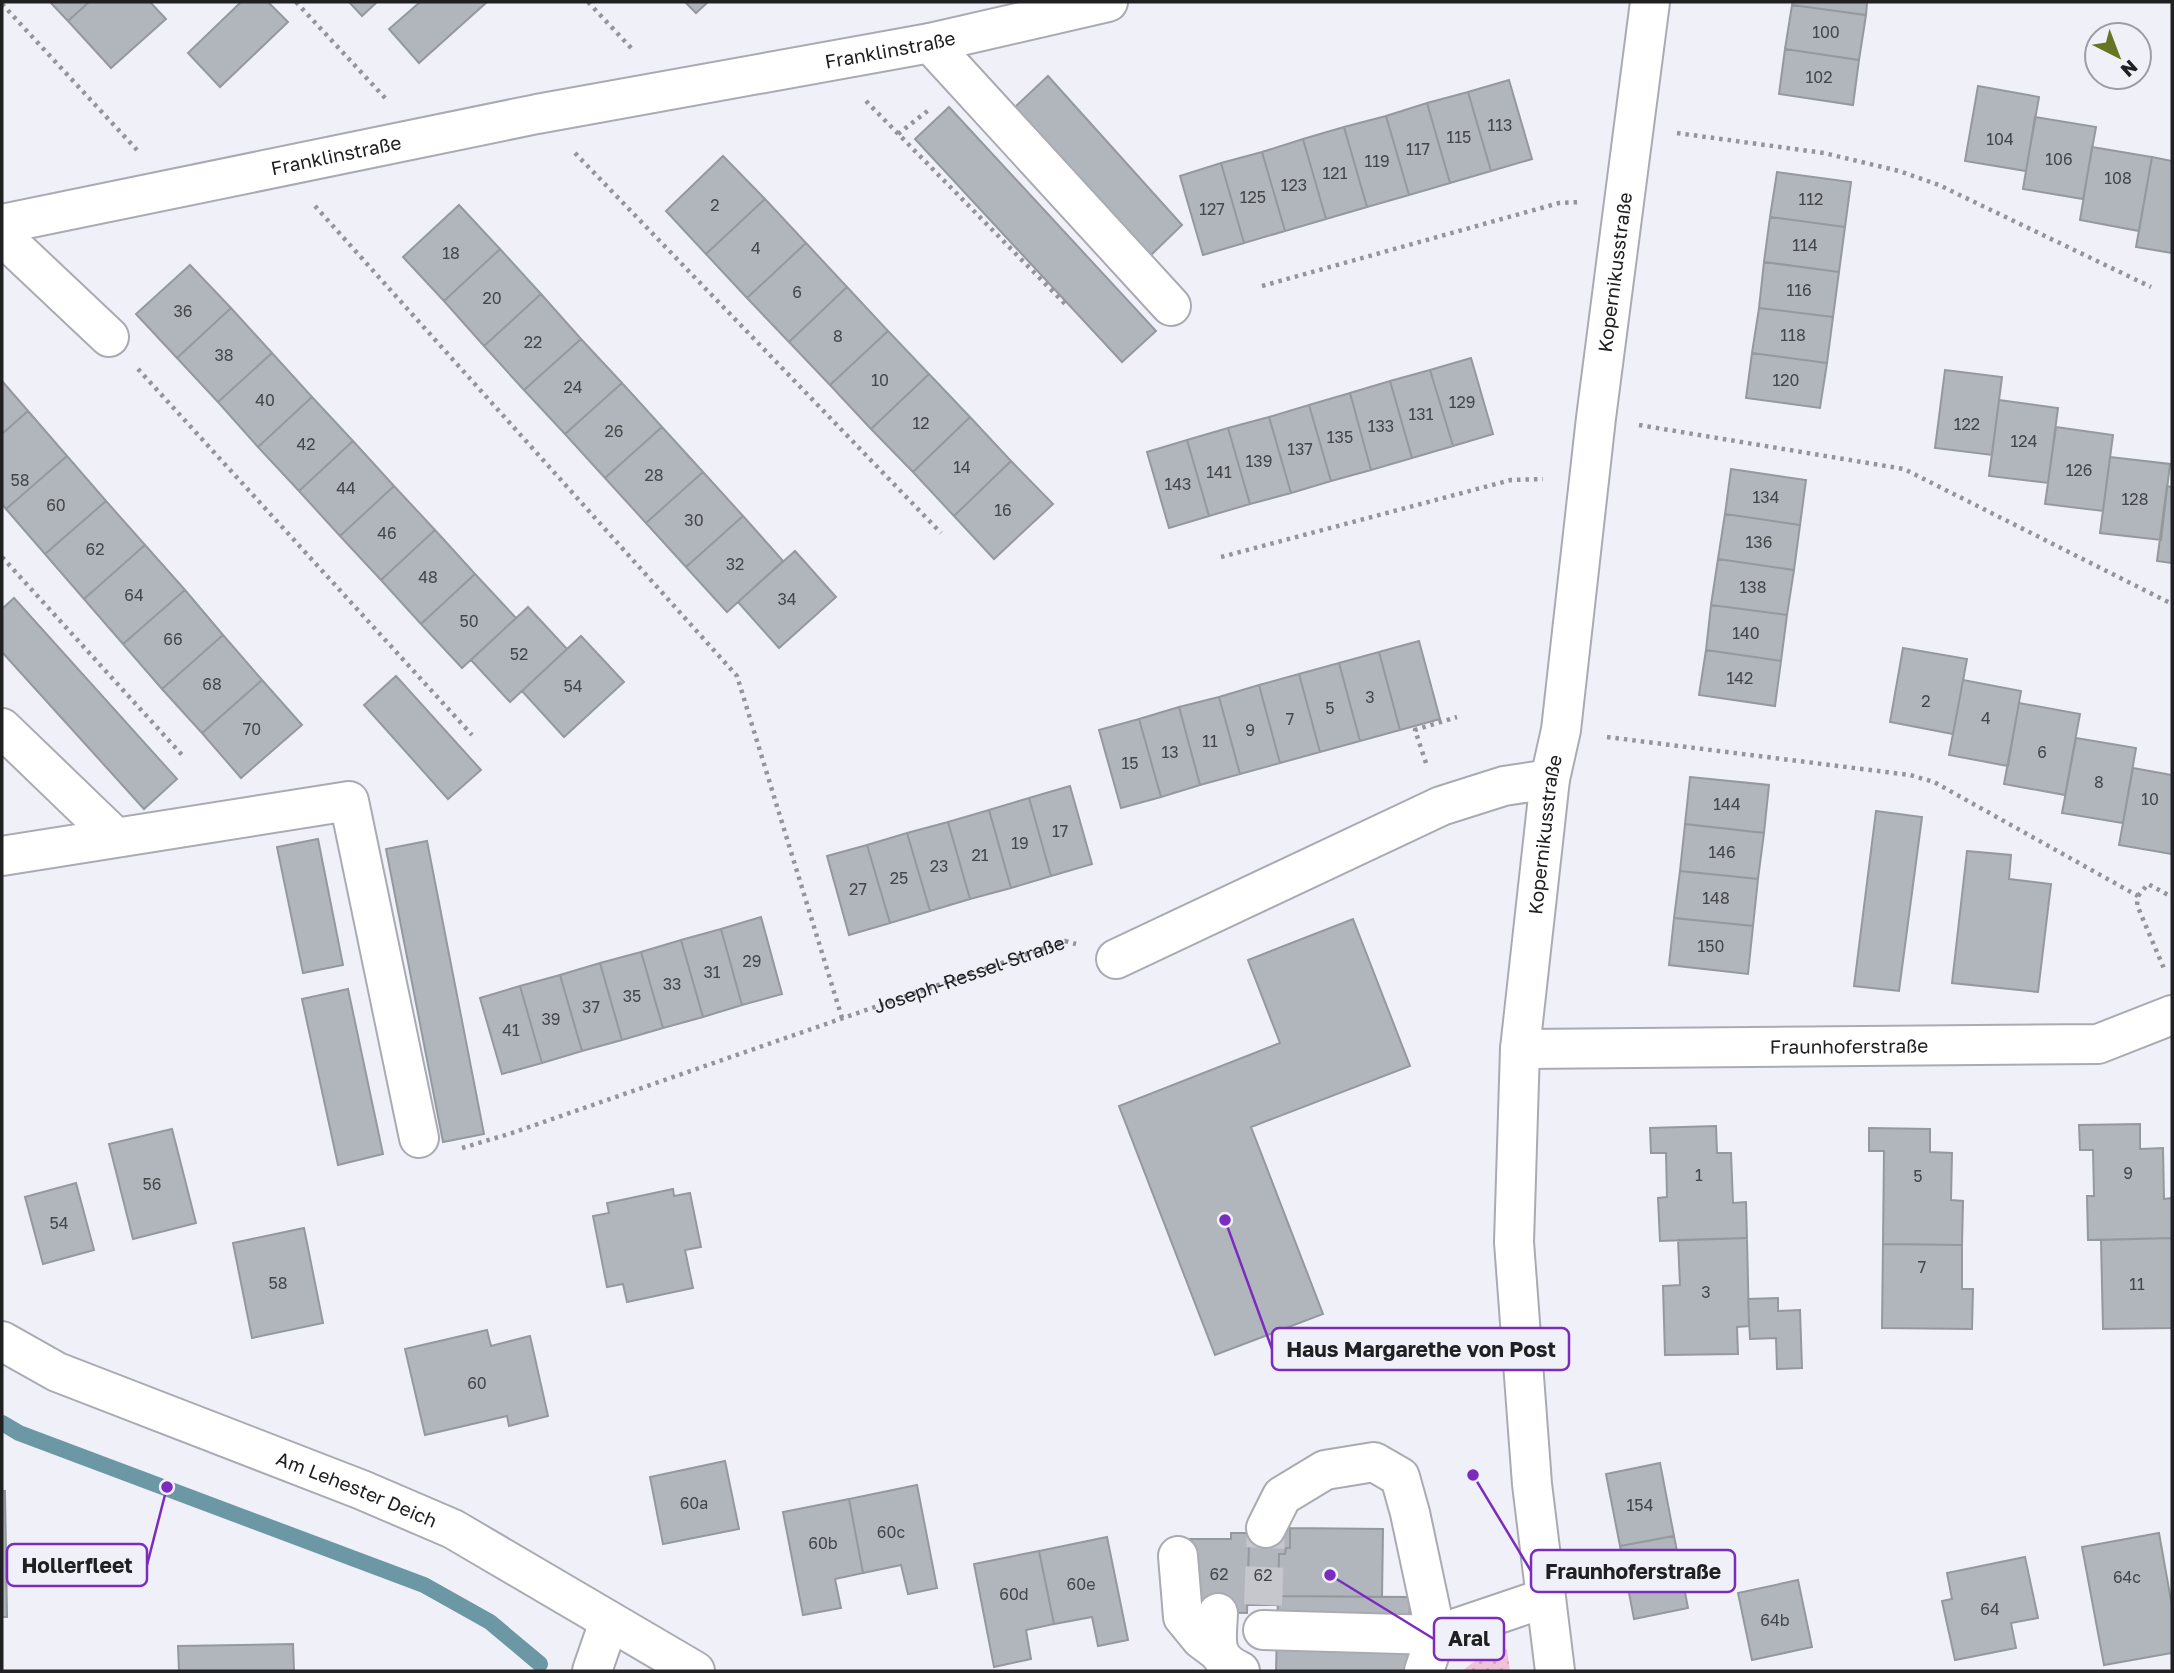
<svg xmlns="http://www.w3.org/2000/svg" width="2174" height="1673" font-family="'Golos Text',sans-serif">
	<defs>
		<pattern id="grass-dots" width="8" height="8" patternUnits="userSpaceOnUse" patternTransform="scale(1.75)"><rect width="8" height="8" fill="#f0c2d9"/><path d="M2 2h.1M6 6h.1" fill="none" stroke="#cea6ba" stroke-width="1.8" stroke-linecap="round"/></pattern>
	</defs>
	<rect width="100%" height="100%" fill="#f0f0f8"/>
	<!-- grass -->
	<path fill="url(#grass-dots)" d="M 1507,1649 L 1510,1671 L 1462,1671 L 1485,1653 Z"/>
	<g fill="none" stroke-linecap="round" stroke-linejoin="round">
		<!-- stream -->
		<path stroke="#6c98a5" stroke-width="16" d="M 2,1423 L 19,1433 L 424,1585 L 490,1622 L 540,1664"/>
	</g>
	<!-- building -->
	<path fill="#b0b6bb" stroke="#94999e" stroke-width="2" d="M 50,2 L 89,2 L 68,21 Z
		M 89,2 L 150,2 L 166,19 L 111,68 L 68,21 Z
		M 241,2 L 268,2 L 288,22 L 220,87 L 188,53 Z
		M 349,2 L 377,2 L 362,16 Z
		M 420,2 L 487,2 L 419,63 L 389,29 Z
		M 685,2 L 708,2 L 696,13 Z
		M 1793,2 L 1867,2 L 1866,15 L 1792,5 Z
		M 1792,5 L 1866,15 L 1859,60 L 1785,49 Z
		M 1785,49 L 1859,60 L 1853,105 L 1779,94 Z
		M 1048,76 L 1182,225 L 1150,256 L 1015,107 Z
		M 1509,80 L 1532,159 L 1491,171 L 1468,92 Z
		M 1978,86 L 2039,97 L 2026,171 L 1965,161 Z
		M 1468,92 L 1491,171 L 1450,183 L 1427,103 Z
		M 1427,103 L 1450,183 L 1409,195 L 1386,116 Z
		M 949,107 L 1156,331 L 1122,362 L 915,139 Z
		M 1386,116 L 1409,195 L 1367,207 L 1344,127 Z
		M 2035,117 L 2096,127 L 2083,199 L 2023,189 Z
		M 1344,127 L 1367,207 L 1326,219 L 1303,139 Z
		M 1303,139 L 1326,219 L 1285,231 L 1262,152 Z
		M 2092,147 L 2152,157 L 2139,231 L 2080,220 Z
		M 1262,152 L 1285,231 L 1244,243 L 1221,163 Z
		M 723,156 L 765,199 L 706,254 L 666,211 Z
		M 2152,157 L 2172,161 L 2172,253 L 2136,247 Z
		M 1221,163 L 1244,243 L 1203,255 L 1180,176 Z
		M 1777,172 L 1851,182 L 1845,227 L 1770,217 Z
		M 765,199 L 806,243 L 747,298 L 706,254 Z
		M 459,205 L 500,249 L 444,301 L 403,257 Z
		M 1770,217 L 1845,227 L 1839,272 L 1764,262 Z
		M 806,243 L 847,287 L 789,342 L 747,298 Z
		M 500,249 L 541,294 L 484,346 L 444,301 Z
		M 1764,262 L 1839,272 L 1833,317 L 1759,308 Z
		M 190,265 L 231,308 L 177,358 L 136,314 Z
		M 847,287 L 888,331 L 830,385 L 789,342 Z
		M 541,294 L 581,339 L 524,390 L 484,346 Z
		M 231,308 L 272,353 L 218,402 L 177,358 Z
		M 1759,308 L 1833,317 L 1827,363 L 1752,353 Z
		M 888,331 L 929,374 L 871,429 L 830,385 Z
		M 581,339 L 622,383 L 565,434 L 524,390 Z
		M 272,353 L 312,397 L 258,447 L 218,402 Z
		M 1752,353 L 1827,363 L 1820,408 L 1746,398 Z
		M 1471,358 L 1493,434 L 1453,446 L 1430,370 Z
		M 1430,370 L 1453,446 L 1412,458 L 1390,381 Z
		M 1945,370 L 2002,377 L 1992,455 L 1935,448 Z
		M 929,374 L 970,417 L 913,472 L 871,429 Z
		M 2,381 L 28,411 L 2,434 Z
		M 1390,381 L 1412,458 L 1371,470 L 1350,393 Z
		M 622,383 L 662,427 L 605,478 L 565,434 Z
		M 1350,393 L 1371,470 L 1331,481 L 1309,405 Z
		M 312,397 L 353,441 L 299,491 L 258,447 Z
		M 1999,400 L 2058,408 L 2048,483 L 1989,476 Z
		M 1309,405 L 1331,481 L 1291,493 L 1269,417 Z
		M 28,411 L 67,456 L 6,509 L 2,504 L 2,434 Z
		M 970,417 L 1011,461 L 954,516 L 913,472 Z
		M 1269,417 L 1291,493 L 1250,504 L 1228,428 Z
		M 662,427 L 703,472 L 646,523 L 605,478 Z
		M 2056,427 L 2113,435 L 2103,511 L 2045,504 Z
		M 1228,428 L 1250,504 L 1209,516 L 1187,440 Z
		M 1187,440 L 1209,516 L 1169,528 L 1147,452 Z
		M 353,441 L 394,486 L 340,536 L 299,491 Z
		M 67,456 L 106,501 L 45,554 L 6,509 Z
		M 2110,457 L 2170,464 L 2161,540 L 2100,533 Z
		M 1011,461 L 1053,504 L 994,559 L 954,516 Z
		M 1731,469 L 1806,480 L 1800,525 L 1725,514 Z
		M 703,472 L 743,516 L 686,567 L 646,523 Z
		M 394,486 L 435,530 L 381,580 L 340,536 Z
		M 2167,486 L 2172,487 L 2172,563 L 2157,561 Z
		M 106,501 L 145,545 L 84,599 L 45,554 Z
		M 1725,514 L 1800,525 L 1794,570 L 1718,559 Z
		M 743,516 L 783,561 L 727,612 L 686,567 Z
		M 435,530 L 475,574 L 421,624 L 381,580 Z
		M 145,545 L 185,590 L 123,644 L 84,599 Z
		M 795,551 L 836,597 L 779,648 L 738,602 Z
		M 1718,559 L 1794,570 L 1787,615 L 1711,605 Z
		M 475,574 L 516,618 L 462,668 L 421,624 Z
		M 185,590 L 223,635 L 162,689 L 123,644 Z
		M 14,598 L 177,779 L 144,809 L 2,652 L 2,609 Z
		M 1711,605 L 1787,615 L 1781,661 L 1706,650 Z
		M 528,607 L 567,649 L 510,702 L 471,660 Z
		M 223,635 L 262,680 L 202,733 L 162,689 Z
		M 581,636 L 624,682 L 564,737 L 522,691 Z
		M 1419,641 L 1440,719 L 1400,730 L 1379,652 Z
		M 1903,648 L 1967,659 L 1953,734 L 1890,722 Z
		M 1706,650 L 1781,661 L 1775,706 L 1699,695 Z
		M 1379,652 L 1400,730 L 1360,741 L 1339,663 Z
		M 1339,663 L 1360,741 L 1320,752 L 1299,674 Z
		M 1299,674 L 1320,752 L 1280,763 L 1259,685 Z
		M 396,676 L 481,770 L 448,799 L 364,705 Z
		M 262,680 L 302,725 L 241,778 L 202,733 Z
		M 1963,680 L 2021,691 L 2008,766 L 1949,755 Z
		M 1259,685 L 1280,763 L 1240,774 L 1219,697 Z
		M 1219,697 L 1240,774 L 1200,785 L 1179,707 Z
		M 2019,703 L 2080,714 L 2065,795 L 2004,784 Z
		M 1179,707 L 1200,785 L 1161,797 L 1139,719 Z
		M 1139,719 L 1161,797 L 1121,808 L 1099,730 Z
		M 2076,738 L 2136,748 L 2123,823 L 2062,813 Z
		M 2133,768 L 2172,775 L 2172,854 L 2119,845 Z
		M 1690,777 L 1769,785 L 1764,833 L 1685,824 Z
		M 1070,786 L 1092,864 L 1051,876 L 1029,798 Z
		M 1029,798 L 1051,876 L 1011,888 L 989,810 Z
		M 989,810 L 1011,888 L 970,899 L 948,822 Z
		M 1876,811 L 1922,817 L 1899,991 L 1854,986 Z
		M 948,822 L 970,899 L 930,911 L 907,833 Z
		M 1685,824 L 1764,833 L 1758,879 L 1680,871 Z
		M 907,833 L 930,911 L 890,923 L 867,845 Z
		M 318,839 L 343,965 L 303,973 L 277,847 Z
		M 427,841 L 484,1134 L 443,1142 L 386,849 Z
		M 867,845 L 890,923 L 849,935 L 827,856 Z
		M 1967,851 L 2011,855 L 2009,879 L 2051,884 L 2038,992 L 1952,983 Z
		M 1680,871 L 1758,879 L 1753,926 L 1674,918 Z
		M 761,917 L 782,994 L 742,1005 L 721,929 Z
		M 1674,918 L 1753,926 L 1748,974 L 1669,965 Z
		M 1353,919 L 1410,1066 L 1251,1127 L 1323,1314 L 1215,1355 L 1119,1106 L 1280,1043 L 1248,960 Z
		M 721,929 L 742,1005 L 703,1017 L 681,940 Z
		M 681,940 L 703,1017 L 663,1028 L 641,952 Z
		M 641,952 L 663,1028 L 622,1040 L 600,963 Z
		M 600,963 L 622,1040 L 582,1051 L 560,975 Z
		M 560,975 L 582,1051 L 542,1063 L 520,986 Z
		M 520,986 L 542,1063 L 502,1074 L 480,998 Z
		M 348,989 L 383,1154 L 338,1165 L 302,999 Z
		M 2140,1124 L 2140,1149 L 2163,1148 L 2164,1199 L 2172,1198 L 2172,1238 L 2088,1240 L 2087,1196 L 2094,1196 L 2093,1150 L 2080,1150 L 2079,1125 Z
		M 1716,1126 L 1717,1153 L 1731,1153 L 1733,1203 L 1746,1202 L 1747,1238 L 1660,1241 L 1658,1198 L 1667,1197 L 1666,1153 L 1651,1153 L 1650,1128 Z
		M 1869,1128 L 1930,1129 L 1930,1152 L 1952,1153 L 1951,1200 L 1963,1201 L 1962,1245 L 1883,1244 L 1884,1151 L 1869,1151 Z
		M 172,1129 L 196,1223 L 133,1239 L 109,1144 Z
		M 76,1183 L 94,1250 L 43,1264 L 25,1197 Z
		M 673,1189 L 674,1196 L 690,1193 L 701,1247 L 685,1250 L 693,1288 L 627,1302 L 623,1284 L 607,1287 L 593,1216 L 609,1213 L 607,1203 Z
		M 304,1228 L 323,1323 L 252,1338 L 233,1243 Z
		M 1747,1238 L 1749,1326 L 1737,1327 L 1738,1354 L 1665,1355 L 1663,1286 L 1680,1285 L 1678,1240 Z
		M 2172,1238 L 2172,1328 L 2103,1329 L 2101,1240 Z
		M 1883,1244 L 1962,1245 L 1962,1289 L 1973,1289 L 1972,1329 L 1882,1328 Z
		M 1778,1298 L 1778,1311 L 1800,1310 L 1802,1368 L 1777,1369 L 1776,1338 L 1750,1339 L 1748,1299 Z
		M 487,1330 L 491,1346 L 530,1336 L 548,1416 L 509,1426 L 507,1416 L 425,1435 L 405,1349 Z
		M 725,1461 L 739,1529 L 663,1544 L 650,1477 Z
		M 1660,1463 L 1674,1536 L 1620,1546 L 1606,1474 Z
		M 917,1485 L 937,1588 L 908,1594 L 901,1565 L 863,1573 L 849,1499 Z
		M 2,1491 L 5,1491 L 7,1617 L 2,1617 Z
		M 849,1499 L 863,1573 L 835,1579 L 841,1608 L 803,1615 L 783,1512 Z
		M 1254,1527 L 1290,1528 L 1290,1548 L 1286,1548 L 1285,1554 L 1279,1554 L 1278,1605 L 1247,1605 L 1249,1543 L 1253,1542 Z
		M 1254,1527 L 1253,1542 L 1249,1543 L 1247,1613 L 1192,1612 L 1189,1539 L 1231,1539 L 1231,1533 L 1250,1533 Z
		M 1290,1528 L 1383,1529 L 1382,1597 L 1278,1596 L 1279,1554 L 1285,1554 L 1286,1548 L 1290,1548 Z
		M 2159,1533 L 2172,1606 L 2172,1653 L 2104,1665 L 2082,1547 Z
		M 1674,1536 L 1688,1608 L 1634,1619 L 1620,1546 Z
		M 1107,1537 L 1128,1640 L 1098,1646 L 1092,1617 L 1054,1624 L 1039,1551 Z
		M 1039,1551 L 1054,1624 L 1026,1630 L 1031,1659 L 994,1667 L 974,1564 Z
		M 2025,1557 L 2038,1618 L 2011,1623 L 2016,1648 L 1955,1660 L 1942,1601 L 1952,1599 L 1947,1573 Z
		M 1798,1580 L 1812,1647 L 1752,1660 L 1738,1593 Z
		M 1278,1596 L 1410,1597 L 1408,1671 L 1276,1671 Z
		M 293,1644 L 294,1671 L 179,1671 L 178,1646 Z"/>
	<g fill="none" stroke-linecap="round" stroke-linejoin="round">
		<!-- minor-tunnel -->
		<path stroke="#c6c6cd" stroke-width="38" stroke-dasharray="38 19" stroke-linecap="butt" d="M 1263,1605 L 1266,1528"/>
		<!-- minor casing -->
		<g stroke="#aaabb2" stroke-width="42">
			<g id="minor">
				<path d="M 930,43 L 1171,306"/>
				<path id="s2" d="M 2,224 L 537,114 L 930,43 L 1108,2"/>
				<path d="M 2,236 L 109,337"/>
				<path d="M 2,728 L 115,837"/>
				<path d="M 2,856 L 349,801 L 419,1138"/>
				<path d="M 1116,959 L 1441,806 L 1504,786 L 1550,779"/>
				<path id="s3" d="M 1520,1049 L 2098,1044 L 2172,1015"/>
				<path id="s4" d="M 2,1341 L 57,1372 L 362,1490 L 453,1529 L 695,1671"/>
				<path d="M 1178,1556 L 1183,1617 L 1201,1639 L 1217,1651"/>
				<path d="M 1218,1613 C 1217,1640 1211,1658 1240,1671"/>
				<path d="M 1263,1630 L 1436,1635 L 1410,1513 L 1400,1477 L 1374,1462 L 1325,1470 L 1282,1496 L 1266,1528"/>
				<path d="M 592,1671 L 609,1622"/>
				<path d="M 1424,1671 L 1436,1635 L 1545,1598"/>
				<path id="s5" d="M 1555,1671 L 1532,1484 L 1514,1242 L 1520,1049 L 1550,779 L 1561,730 L 1596,418 L 1650,2"/>
			</g>
		</g>
		<!-- path -->
		<g stroke="#94949a" stroke-width="4.5" stroke-dasharray="3.5 5" stroke-linecap="butt">
			<path d="M 296,2 L 386,99"/>
			<path d="M 588,2 L 633,50"/>
			<path d="M 2,4 L 137,150"/>
			<path d="M 866,101 L 1066,305"/>
			<path d="M 1677,133 L 1824,153 L 1899,171 L 1939,185 L 2151,287"/>
			<path d="M 898,134 L 930,109"/>
			<path d="M 575,153 L 941,533"/>
			<path d="M 315,206 L 737,676 L 842,1018"/>
			<path d="M 1262,286 L 1559,203 L 1580,202"/>
			<path d="M 138,369 L 472,735"/>
			<path d="M 1639,425 L 1904,469 L 2172,604"/>
			<path d="M 2,557 L 183,756"/>
			<path d="M 1221,557 L 1511,480 L 1543,479"/>
			<path d="M 1607,737 L 1910,775 L 1934,782 L 2138,896 L 2137,905 L 2165,971"/>
			<path d="M 1426,763 L 1415,730 L 1457,717"/>
			<path d="M 2138,896 L 2148,884 L 2172,897"/>
			<path id="s1" d="M 462,1148 L 512,1133 L 1065,941 L 1076,944"/>
		</g>
		<!-- minor -->
		<use href="#minor" stroke="#fff" stroke-width="38"/>
	</g>
	<g text-anchor="middle" stroke-width="5" stroke-linejoin="round" paint-order="stroke">
		<!-- number labels -->
		<g font-size="16" fill="#444649">
			<text x="1826" y="38">100</text>
			<text x="1819" y="83">102</text>
			<text x="1500" y="131">113</text>
			<text x="1459" y="143">115</text>
			<text x="2000" y="145">104</text>
			<text x="1418" y="155">117</text>
			<text x="2059" y="165">106</text>
			<text x="1377" y="167">119</text>
			<text x="1335" y="179">121</text>
			<text x="2118" y="184">108</text>
			<text x="1294" y="191">123</text>
			<text x="1253" y="203">125</text>
			<text x="1811" y="205">112</text>
			<text x="715" y="211">2</text>
			<text x="1212" y="215">127</text>
			<text x="1805" y="251">114</text>
			<text x="756" y="254">4</text>
			<text x="451" y="259">18</text>
			<text x="1799" y="296">116</text>
			<text x="797" y="298">6</text>
			<text x="492" y="304">20</text>
			<text x="183" y="317">36</text>
			<text x="1793" y="341">118</text>
			<text x="838" y="342">8</text>
			<text x="533" y="348">22</text>
			<text x="224" y="361">38</text>
			<text x="880" y="386">10</text>
			<text x="1786" y="386">120</text>
			<text x="573" y="393">24</text>
			<text x="265" y="406">40</text>
			<text x="1462" y="408">129</text>
			<text x="1421" y="420">131</text>
			<text x="921" y="429">12</text>
			<text x="1967" y="430">122</text>
			<text x="1381" y="432">133</text>
			<text x="614" y="437">26</text>
			<text x="1340" y="443">135</text>
			<text x="2024" y="447">124</text>
			<text x="306" y="450">42</text>
			<text x="1300" y="455">137</text>
			<text x="1259" y="467">139</text>
			<text x="962" y="473">14</text>
			<text x="2079" y="476">126</text>
			<text x="1219" y="478">141</text>
			<text x="654" y="481">28</text>
			<text x="20" y="486">58</text>
			<text x="1178" y="490">143</text>
			<text x="346" y="494">44</text>
			<text x="1766" y="503">134</text>
			<text x="2135" y="505">128</text>
			<text x="56" y="511">60</text>
			<text x="1003" y="516">16</text>
			<text x="694" y="526">30</text>
			<text x="387" y="539">46</text>
			<text x="1759" y="548">136</text>
			<text x="95" y="555">62</text>
			<text x="735" y="570">32</text>
			<text x="428" y="583">48</text>
			<text x="1753" y="593">138</text>
			<text x="134" y="601">64</text>
			<text x="787" y="605">34</text>
			<text x="469" y="627">50</text>
			<text x="1746" y="639">140</text>
			<text x="173" y="645">66</text>
			<text x="519" y="660">52</text>
			<text x="1740" y="684">142</text>
			<text x="212" y="690">68</text>
			<text x="573" y="692">54</text>
			<text x="1370" y="703">3</text>
			<text x="1926" y="707">2</text>
			<text x="1330" y="714">5</text>
			<text x="1986" y="724">4</text>
			<text x="1290" y="725">7</text>
			<text x="252" y="735">70</text>
			<text x="1250" y="736">9</text>
			<text x="1210" y="747">11</text>
			<text x="1170" y="758">13</text>
			<text x="2042" y="758">6</text>
			<text x="1130" y="769">15</text>
			<text x="2099" y="788">8</text>
			<text x="2150" y="805">10</text>
			<text x="1727" y="810">144</text>
			<text x="1060" y="837">17</text>
			<text x="1020" y="849">19</text>
			<text x="1722" y="858">146</text>
			<text x="980" y="861">21</text>
			<text x="939" y="872">23</text>
			<text x="899" y="884">25</text>
			<text x="858" y="895">27</text>
			<text x="1716" y="904">148</text>
			<text x="1711" y="952">150</text>
			<text x="752" y="967">29</text>
			<text x="712" y="978">31</text>
			<text x="672" y="990">33</text>
			<text x="632" y="1002">35</text>
			<text x="591" y="1013">37</text>
			<text x="551" y="1025">39</text>
			<text x="511" y="1036">41</text>
			<text x="2128" y="1179">9</text>
			<text x="1699" y="1181">1</text>
			<text x="1918" y="1182">5</text>
			<text x="152" y="1190">56</text>
			<text x="59" y="1229">54</text>
			<text x="1922" y="1273">7</text>
			<text x="278" y="1289">58</text>
			<text x="2137" y="1290">11</text>
			<text x="1706" y="1298">3</text>
			<text x="477" y="1389">60</text>
			<text x="694" y="1509">60a</text>
			<text x="1640" y="1511">154</text>
			<text x="891" y="1538">60c</text>
			<text x="823" y="1549">60b</text>
			<text x="1219" y="1580">62</text>
			<text x="1263" y="1581">62</text>
			<text x="2127" y="1583">64c</text>
			<text x="1081" y="1590">60e</text>
			<text x="1014" y="1600">60d</text>
			<text x="1990" y="1615">64</text>
			<text x="1775" y="1626">64b</text>
		</g>
		<!-- street labels -->
		<g font-size="19" fill="#202023" stroke="#f0f0f8">
			<text dy="7" stroke="none"><textPath href="#s2" startOffset="905">Franklinstraße</textPath></text>
			<text dy="7" stroke="none"><textPath href="#s2" startOffset="341">Franklinstraße</textPath></text>
			<text dy="7" stroke="none"><textPath href="#s5" startOffset="1407">Kopernikusstraße</textPath></text>
			<text dy="7" stroke="none"><textPath href="#s5" startOffset="840">Kopernikusstraße</textPath></text>
			<text dy="7" stroke="none"><textPath href="#s1" startOffset="536">Joseph-Ressel-Straße</textPath></text>
			<text dy="7" stroke="none"><textPath href="#s3" startOffset="329">Fraunhoferstraße</textPath></text>
			<text dy="7" stroke="none"><textPath href="#s4" startOffset="385">Am Lehester Deich</textPath></text>
		</g>
	</g>
	<!-- callouts -->
	<path fill="none" stroke="#7b2cbf" stroke-width="2.5" d="M1225 1220L1272 1349M167 1487L147 1565M1473 1475L1531 1571M1330 1575L1434 1639"/>
	<g fill="#7b2cbf" stroke="#f0f0f8" stroke-width="2.5">
		<circle cx="1225" cy="1220" r="7"/>
		<circle cx="167" cy="1487" r="7"/>
		<circle cx="1473" cy="1475" r="7"/>
		<circle cx="1330" cy="1575" r="7"/>
	</g>
	<g fill="#f0f0f8" stroke="#7b2cbf" stroke-width="2.5">
		<rect x="1272" y="1328" width="297" height="42" rx="7"/>
		<rect x="7" y="1544" width="140" height="42" rx="7"/>
		<rect x="1531" y="1550" width="204" height="42" rx="7"/>
		<rect x="1434" y="1618" width="70" height="42" rx="7"/>
	</g>
	<g font-size="21" text-anchor="middle" font-weight="bold" fill="#202023">
		<text x="1421" y="1357">Haus Margarethe von Post</text>
		<text x="77" y="1573">Hollerfleet</text>
		<text x="1633" y="1579">Fraunhoferstraße</text>
		<text x="1469" y="1646">Aral</text>
	</g>
	<!-- border -->
	<rect width="2174" height="1673" fill="none" stroke="#202023" stroke-width="7"/>
	<!-- north arrow -->
	<g transform="translate(2118 56) rotate(138)"><circle r="33" fill="#f0f0f8" stroke="#9d9da3" stroke-width="2"/>
	<path d="M0-5L12 26L0 18L-12 26Z" fill="#677522"/>
	<text y="-10" font-size="19" font-weight="bold" text-anchor="middle" fill="#202023">N</text>
	</g>
</svg>
